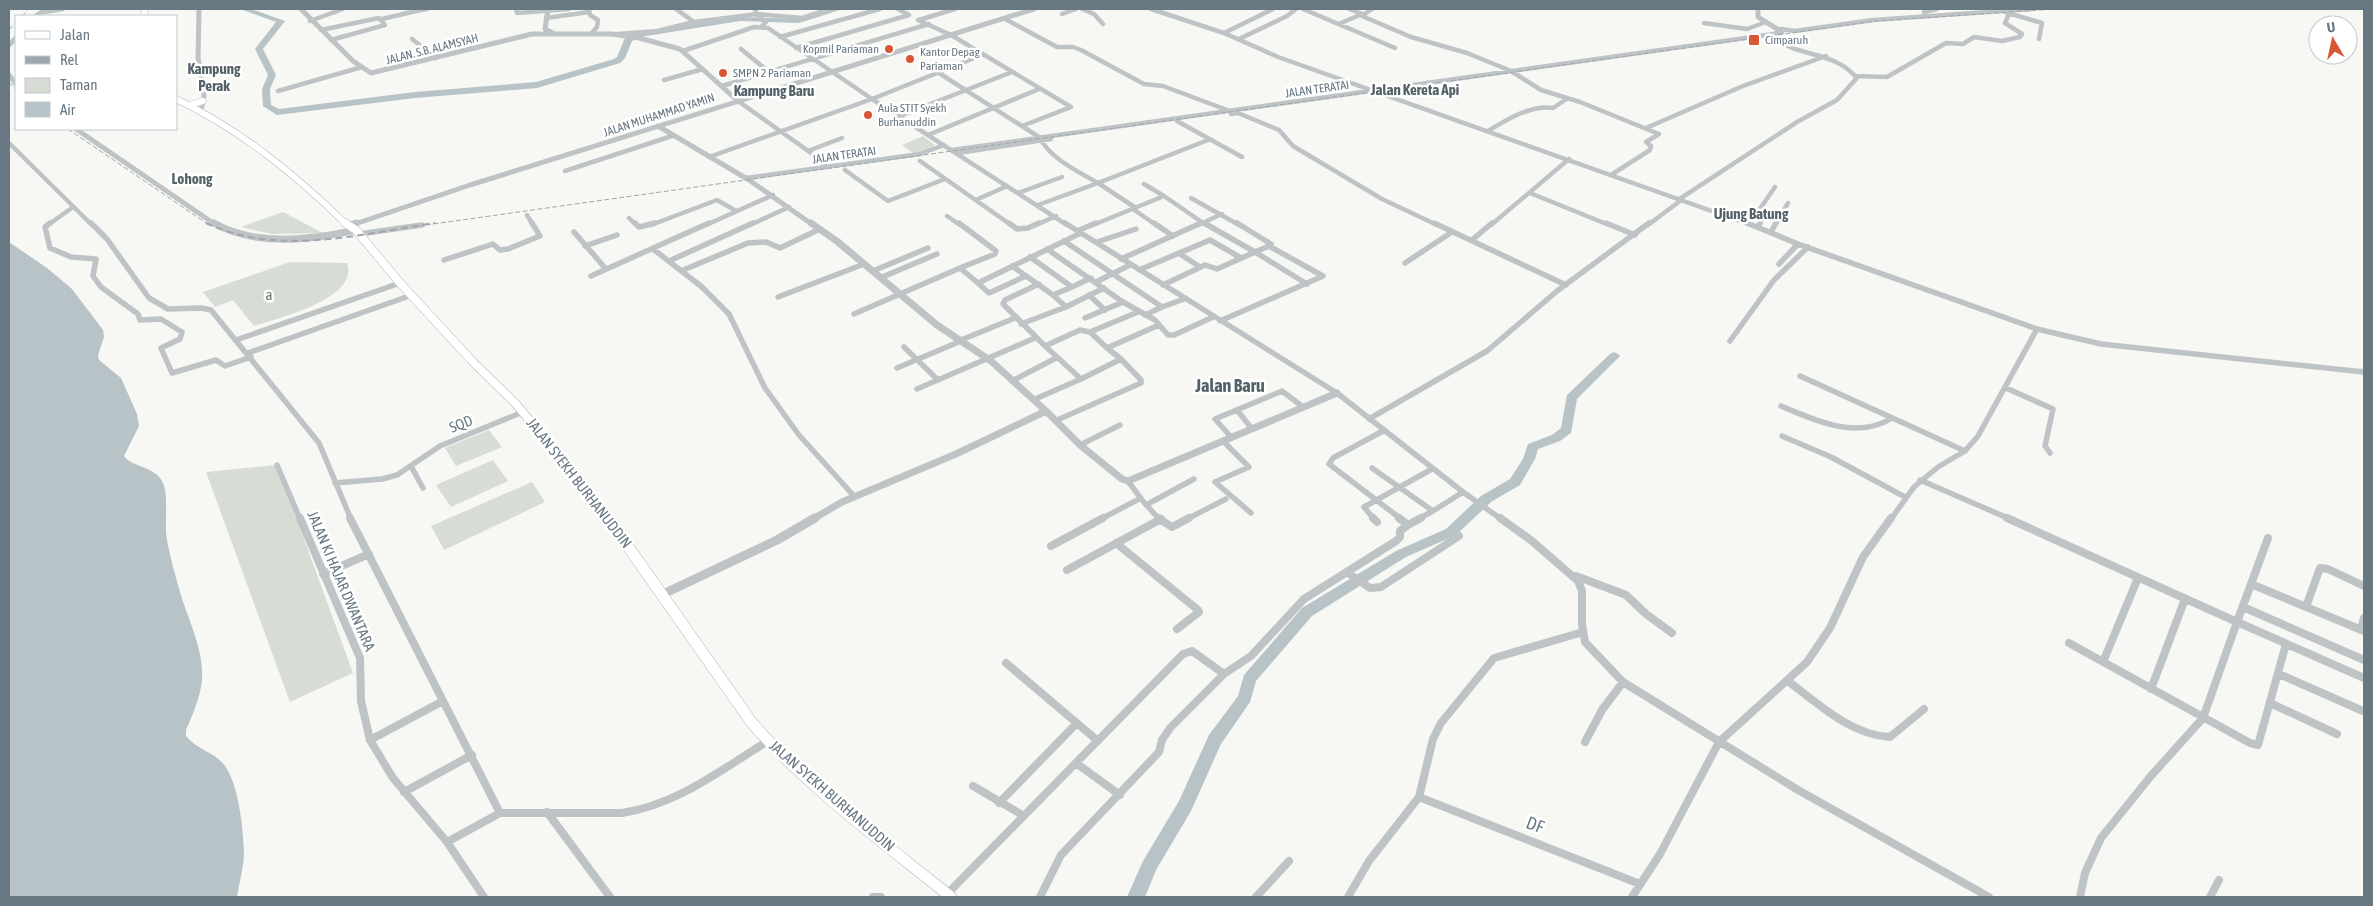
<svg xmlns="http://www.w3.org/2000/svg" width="2373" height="906" font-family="'Asap Condensed',sans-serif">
	<rect width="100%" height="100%" fill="#f7f7f4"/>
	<!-- green -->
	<path fill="#d7dcd4" d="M 923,136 L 935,145 L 927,150 L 913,153 L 902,145 Z
		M 283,212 L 323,233 L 272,234 L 241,227 Z
		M 290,262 L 347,263 C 360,298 279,318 254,326 L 233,300 L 215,307 L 203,292 Z
		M 489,430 L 502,447 L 456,466 L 445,448 Z
		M 493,460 L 508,481 L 451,507 L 436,485 Z
		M 277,465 L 353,673 L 290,702 L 206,472 Z
		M 532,482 L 545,502 L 444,550 L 431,526 Z"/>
	<!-- water -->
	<path fill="#b8c3c7" d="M 9,242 L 47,268 L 72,289 L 103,330 L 104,337 L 98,355 L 99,360 L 121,378 L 137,414 L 139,426 L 124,456 C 132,468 155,465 163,483 C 169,497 164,524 167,540 C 170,557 175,575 180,592 C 188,620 204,649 202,680 C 200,698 193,714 186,730 L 186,736 C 197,750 215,752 225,766 C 239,786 243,828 244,852 C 244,866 239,883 237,897 L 9,897 Z"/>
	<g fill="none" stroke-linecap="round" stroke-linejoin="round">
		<!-- river -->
		<path fill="#b8c3c7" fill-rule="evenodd" d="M 240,9 L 251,9 L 285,21 L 263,49 L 276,75 L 270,89 L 271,105 L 279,109 L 415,92 L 536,82 L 614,59 L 617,57 L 625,38 L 638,33 L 740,17 L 799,19 L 832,9 L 843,9 L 799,23 L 740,21 L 640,37 L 632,41 L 625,58 L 620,63 L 537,88 L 415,98 L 277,115 L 263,106 L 262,89 L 268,75 L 255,49 L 276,22 Z
			M 1614,352 L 1618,354 L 1620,356 L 1577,399 L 1571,433 L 1560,441 L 1538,449 L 1535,459 L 1520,485 L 1491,502 L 1456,535 L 1406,557 L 1312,616 L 1256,681 L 1250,702 L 1221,744 L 1191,811 L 1156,870 L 1145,897 L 1127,897 L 1143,861 L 1179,801 L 1209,735 L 1238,696 L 1244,675 L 1302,608 L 1396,551 L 1446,529 L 1481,496 L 1510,479 L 1523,459 L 1528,444 L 1552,435 L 1561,428 L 1567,395 L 1610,354 Z"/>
		<!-- secondary-far2 casing -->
		<g stroke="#b1b7bb" stroke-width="7">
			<path id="secondary-far2" d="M 144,16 L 145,9
				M 176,99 C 241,130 296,175 347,225
				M 189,105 L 203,101"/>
		</g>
		<!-- secondary-far1 casing -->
		<g stroke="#b1b7bb" stroke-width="9">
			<path id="secondary-far1" d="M 345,223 L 356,230 L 400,283 L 473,362 L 515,403 L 570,468 L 609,519"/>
		</g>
		<!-- secondary casing -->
		<g stroke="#b1b7bb" stroke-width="12">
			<path id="secondary" d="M 608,518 L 752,723 C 810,789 883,842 951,897"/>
		</g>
		<!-- minor-far2 -->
		<path stroke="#bec3c6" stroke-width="4.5" d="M 516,9 L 517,13 L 569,9
			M 676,9 L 694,22
			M 755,9 L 757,15 L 766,22 L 761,27
			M 898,9 L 909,15
			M 1082,9 L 1094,14 L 1103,24
			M 1151,9 L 1224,33 L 1278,57 L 1751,225
			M 1303,9 L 1395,48
			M 1349,9 L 1362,14
			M 1372,9 L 1362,16 L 1411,37 L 1467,53 L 1511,71 L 1541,90 L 1580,102 L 1659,134 L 1646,142 L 1651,146 L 1650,150 L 1611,175
			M 589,10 L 590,15 L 598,20 L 597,27 L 591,34
			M 416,11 L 427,9
			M 44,12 L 63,9
			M 1924,12 L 1937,9
			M 2008,13 L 2042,23 L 2039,39
			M 1062,14 L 1076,9
			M 546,18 L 589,12
			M 382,19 L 416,11 L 414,9
			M 1005,19 L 1057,47 L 1073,47 L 1081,50 L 1144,84 L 1163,86 L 1227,110
			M 918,20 L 951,35 L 1071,107 L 1022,126
			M 919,20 L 955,9
			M 310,21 L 343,9
			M 1341,23 L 1362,14
			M 1704,23 L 1747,29 L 1766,22
			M 1781,29 L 1795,31 L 1873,20 L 2031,9
			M 321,30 L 379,18 L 385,25 L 331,40
			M 1224,33 L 1273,9
			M 618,34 L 657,31 L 694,22 L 757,14 L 802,18 L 830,9
			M 1774,34 L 1775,39 C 1801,57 1834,52 1855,76
			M 780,37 L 880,9
			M 412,39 L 436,58
			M 1239,39 L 1287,16 L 1296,9
			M 796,48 L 909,15
			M 741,49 L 769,72
			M 683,51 L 754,27 L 768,28 L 872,99 L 1067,225
			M 939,73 L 1039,137 C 1051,159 1077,171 1098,183 L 1038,205
			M 1855,76 L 1887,77 L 1946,43 L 1963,44 L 1974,37 L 2002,41 L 2020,37 L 2022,34 L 2005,23 L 2009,14 L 2004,11
			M 664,80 L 703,69
			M 722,86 L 929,24
			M 278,91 L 362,67
			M 738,101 L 811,153 L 826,167
			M 1231,114 L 1238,113 L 1279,130 L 1293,146 L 1382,199 L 1437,225
			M 900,116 L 1012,72
			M 1177,121 L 1242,157
			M 1646,128 L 1743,86 L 1826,56
			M 1488,131 C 1506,120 1532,104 1553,108 L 1568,98
			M 928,135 L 1039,89
			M 9,143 L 92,225
			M 952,150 L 1774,34
			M 808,151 L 842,138
			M 958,153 L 1051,139
			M 709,157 L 872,99 L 982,55
			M 920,161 L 1011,225
			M 845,170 L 888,201 L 945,179
			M 565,171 L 672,136
			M 746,178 L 920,154 L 944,145
			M 1144,184 L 1164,196
			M 1018,193 L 1062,177
			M 1530,193 L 1609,225
			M 1191,198 L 1239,225
			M 976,200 L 1007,186
			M 1678,200 L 1797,122 L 1837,100 L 1856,79 L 1855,76
			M 1136,208 L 1098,183 L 1208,140
			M 1133,209 L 1156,225
			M 527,215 L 533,225
			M 947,216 L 960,225
			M 629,218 L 636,225
			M 48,225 L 73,207
			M 651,225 L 717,200 L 736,211
			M 706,225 L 773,195
			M 750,225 L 789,207
			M 1036,225 L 1056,216
			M 1093,225 L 1164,196 L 1206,225
			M 1198,225 L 1222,214
			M 1491,225 L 1569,159
			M 1648,225 L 1680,201
			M 1759,225 L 1761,222 L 1755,216 L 1775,187
			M 1775,225 L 1788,203"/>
		<!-- minor-far1 -->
		<path stroke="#bec3c6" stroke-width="5.5" d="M 50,223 L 45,227 L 50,248 L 71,257 L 96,259 L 93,276 L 101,287 L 138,314 L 140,320 L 161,319 L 182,332 L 180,339 L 161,348 L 172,373 L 216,360 L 225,366 L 251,357
			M 91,223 L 107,239 L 149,298 L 168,309 L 201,308 L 211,310 L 319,443 L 351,519
			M 635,223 L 639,227 L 655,223
			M 959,223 L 996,251 L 995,254 L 960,268
			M 1009,223 L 1017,229 L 1028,228 L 1039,223
			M 1065,223 L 1337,393 L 1463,492 L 1501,519
			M 1154,223 L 1173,236
			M 1204,223 L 1255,252 L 1269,246
			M 1434,223 L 1566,285
			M 1606,223 L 1635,235
			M 1747,223 L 1798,244 L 2037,329 L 1978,436 L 1965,451 L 1938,467 L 1914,487 L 1891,519
			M 1758,227 L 1760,223
			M 1077,231 L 1096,223
			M 574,232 L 606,269
			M 1771,232 L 1776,223
			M 359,234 L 422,225
			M 1472,240 L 1492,223
			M 1064,241 L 1162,307 L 1184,299
			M 1097,242 L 1136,229
			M 585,246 L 617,235
			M 653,249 L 702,287 L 729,314 L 765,388 L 799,435 L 854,496
			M 1047,249 L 1123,302 L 1155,320 L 1168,335 L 1174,335 L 1213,317
			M 1180,254 L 1200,267
			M 1030,257 L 1072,287 L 1091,278
			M 1121,259 L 1201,223
			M 444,260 L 493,244 L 500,250 L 508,249 L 540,236 L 532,223
			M 669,261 L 753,223
			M 1405,263 L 1452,232
			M 1779,264 L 1798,244
			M 1012,266 L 1053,295 L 1072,287
			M 1139,270 L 1210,240 L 1241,258
			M 681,271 L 748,243 L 766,242 L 780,248 L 820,229
			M 873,271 L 928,248
			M 591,276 L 709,223
			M 880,278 L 937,254
			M 1096,282 L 1130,265
			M 978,283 L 989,293 L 1026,276
			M 1039,284 L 1005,300 L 1003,304 L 1045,346
			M 1163,285 L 1205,265 L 1217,269 L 1255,252 L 1307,284
			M 1053,295 L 1066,307 L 1104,288
			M 1089,295 L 1105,310
			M 778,297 L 864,264
			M 1138,312 L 1090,332 L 1080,330 L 1045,346 L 1081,379 L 1121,359 L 1107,348 L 1159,325
			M 854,314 L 960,268 L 978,283 L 1081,233
			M 1145,315 L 1162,307
			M 1085,318 L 1123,302
			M 1220,321 L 1323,276 L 1269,246 L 1271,244 L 1237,223
			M 1021,324 L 1066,307
			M 2037,329 L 2101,344 L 2364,372
			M 1090,332 L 1107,348
			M 236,340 L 400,283
			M 961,340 L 1015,318
			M 1730,341 L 1774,280 L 1808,247
			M 904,347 L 938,380
			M 248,353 L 412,295
			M 897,368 L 961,341
			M 1800,376 L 1965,451
			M 1012,381 L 1056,358
			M 2006,388 L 2053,409 L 2045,446 L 2050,453
			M 917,389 L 1035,338
			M 1033,400 L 1081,379
			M 1781,406 C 1816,421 1857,440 1892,418
			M 1237,410 L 1252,429
			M 1369,419 L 1487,351 L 1557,291 L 1649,223
			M 1055,421 L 1141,383 L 1141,380 L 1121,359
			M 1383,431 L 1333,458 L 1329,464 L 1401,519
			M 1782,436 L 1831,457 L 1905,497
			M 1231,437 L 1215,419 L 1282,391 L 1303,407
			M 1223,441 L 1249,467 L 1215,482 L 1251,513
			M 1080,445 L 1120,425
			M 277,465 L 300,519
			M 411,466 L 423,488
			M 1372,468 L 1433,511 L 1418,519
			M 1920,480 L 2010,519
			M 1128,481 L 1142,500 L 1159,519
			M 335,483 L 382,479 L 397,475 L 440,446 L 523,412
			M 1146,505 L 1194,479
			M 1433,511 L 1463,492
			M 1101,519 L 1139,499
			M 1187,519 L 1226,499
			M 1374,519 L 1364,507 L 1432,469"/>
		<!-- minor -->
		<path stroke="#bec3c6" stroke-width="8" d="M 300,518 L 360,658 L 361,701 L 370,740 L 393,778 L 447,842 L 484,897
			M 350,518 L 500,813 L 622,813 C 677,805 722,769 768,741
			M 1158,518 L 1172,527 L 1189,518
			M 1373,518 L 1377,522
			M 1399,518 L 1408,525 L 1421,518
			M 1500,518 L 1532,541 L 1578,581 L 1582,591 L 1582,624 L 1585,642 L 1623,682 L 1798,790 L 1989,897
			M 2007,518 L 2237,622 L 2203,718 L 2150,777 L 2101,838 L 2085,873 L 2080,897
			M 2268,538 L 2237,622 L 2364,678
			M 1116,543 L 1198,610 L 1199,612 L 1177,629
			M 1051,546 L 1103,518
			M 1067,570 L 1161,519
			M 1348,573 L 1370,588 L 1381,587 L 1459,536
			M 323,574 L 369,554
			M 1576,576 L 1626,595 L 1646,614 L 1672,633
			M 2251,584 L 2364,631
			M 2243,607 L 2364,660
			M 2306,607 L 2320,568 L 2328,569 L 2364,586
			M 2361,630 L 2364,618
			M 2069,643 L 2250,743 L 2258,745 L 2286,644
			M 2103,662 L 2138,578
			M 1006,663 L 1098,741
			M 2279,674 L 2363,711
			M 1788,681 C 1818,704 1851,735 1890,737 L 1924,709
			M 2151,689 L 2185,599
			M 2272,704 L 2337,734
			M 370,740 L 443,701
			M 1585,742 L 1602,710 L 1623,682
			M 1076,763 L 1120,795
			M 973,786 L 1024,816
			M 404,792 L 472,755
			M 1419,797 L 1640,884
			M 999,803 L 1076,724
			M 547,812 L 610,897
			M 447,842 L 500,813
			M 947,894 L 1183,654 L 1192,651 L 1224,674
			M 873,897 L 881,897
			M 1040,897 L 1061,855 L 1159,752 L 1162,740 L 1170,728 L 1224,674 L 1251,656 L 1304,599 L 1396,541 L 1400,537 L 1400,531 L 1408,525
			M 1256,897 L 1289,861
			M 1348,897 L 1369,861 L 1419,797 L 1433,739 L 1441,723 L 1494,658 L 1583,632
			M 1632,897 L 1660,854 L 1719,742 L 1807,662 L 1830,628 L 1863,557 L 1891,518
			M 2210,897 L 2219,880"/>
		<!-- tertiary-far2 -->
		<path stroke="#bec3c6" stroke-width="5" d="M 199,9 L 198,58 L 204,96 L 201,111
			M 301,9 L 353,61 L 371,73 L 532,34 L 612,34 L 639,38 L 680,49 L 738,101
			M 548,9 L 545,29 L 553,33
			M 1758,9 L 1758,17 L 1782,32 L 1774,34
			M 36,16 L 46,9
			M 9,45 L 16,38
			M 9,75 L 16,84
			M 658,126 L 749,180 L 813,225
			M 76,129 L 216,225
			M 352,225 L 470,185 L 1034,9"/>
		<!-- tertiary-far1 -->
		<path stroke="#bec3c6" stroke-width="7" d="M 214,223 C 256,247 311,240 356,230
			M 811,223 L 838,242 L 937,325 L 991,361 L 1046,411 L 956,454 L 842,502 L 813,519
			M 348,226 L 356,223
			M 1046,411 L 1080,445 L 1122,479 L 1128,481 L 1337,393"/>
		<!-- tertiary -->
		<path stroke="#bec3c6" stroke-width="9" d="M 661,595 L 777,540 L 815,518"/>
		<!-- secondary-far2 -->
		<use href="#secondary-far2" stroke="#fff" stroke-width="6"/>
		<!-- secondary-far1 -->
		<use href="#secondary-far1" stroke="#fff" stroke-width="8"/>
		<!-- secondary -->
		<use href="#secondary" stroke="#fff" stroke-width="11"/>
		<!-- rail-far1 -->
		<path stroke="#a0a7ac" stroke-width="1" stroke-dasharray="5 2.5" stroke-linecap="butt" d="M 22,16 L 29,9
			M 9,30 L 16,22
			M 9,82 L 16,90
			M 68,129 L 209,225
			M 426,225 L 1876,21 L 2055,9"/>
		<!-- rail -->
		<path stroke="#a0a7ac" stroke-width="2" stroke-dasharray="7 4" stroke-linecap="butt" d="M 206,223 C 278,257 360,234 435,223"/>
	</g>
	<!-- markers -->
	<g fill="#d75734" stroke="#fff" stroke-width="2">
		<rect x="1748" y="34" width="12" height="12" rx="2.5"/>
		<circle cx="889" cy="49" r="5"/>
		<circle cx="910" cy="59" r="5"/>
		<circle cx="723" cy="73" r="5"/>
		<circle cx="868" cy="115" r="5"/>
	</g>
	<g text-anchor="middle" stroke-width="5" stroke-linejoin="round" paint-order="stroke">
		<!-- far-poi labels -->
		<g font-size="12" fill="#687883" stroke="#fff" text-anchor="start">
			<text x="1765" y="44">Cimparuh</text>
			<text x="879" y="53" text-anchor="end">Kopmil Pariaman</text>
			<text x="920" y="56">Kantor Depag<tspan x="920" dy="14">Pariaman</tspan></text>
			<text x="733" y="77">SMPN 2 Pariaman</text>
			<text x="878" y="112">Aula STIT Syekh<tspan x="878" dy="14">Burhanuddin</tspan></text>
		</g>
		<!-- far-street labels -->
		<g font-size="12" fill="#687883" stroke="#fff">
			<text transform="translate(432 49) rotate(-14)" y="4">JALAN. S.B. ALAMSYAH</text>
			<text transform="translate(1317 89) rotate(-8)" y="4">JALAN TERATAI</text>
			<text transform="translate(659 115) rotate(-18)" y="4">JALAN MUHAMMAD YAMIN</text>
			<text transform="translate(844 155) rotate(-8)" y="4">JALAN TERATAI</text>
		</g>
		<!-- far-quarter labels -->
		<g font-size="15" font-weight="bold" fill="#556169" stroke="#fff">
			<text x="214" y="74">Kampung<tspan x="214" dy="17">Perak</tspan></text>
			<text x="1415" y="95">Jalan Kereta Api</text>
			<text x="774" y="96">Kampung Baru</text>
			<text x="192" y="184">Lohong</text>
			<text x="1751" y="219">Ujung Batung</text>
		</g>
		<!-- park labels -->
		<g font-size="15" fill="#6b7b67" stroke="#fff">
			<text x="269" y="300">a</text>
		</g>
		<!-- street labels -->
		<g font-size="15" fill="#687883" stroke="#fff">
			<text transform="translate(461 424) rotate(-22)" y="5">SQD</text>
			<text transform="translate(579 483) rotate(52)" y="5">JALAN SYEKH BURHANUDDIN</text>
			<text transform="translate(341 581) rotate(67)" y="5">JALAN KI HAJAR DWANTARA</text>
			<text transform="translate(832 796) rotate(41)" y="5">JALAN SYEKH BURHANUDDIN</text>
		</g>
		<!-- quarter labels -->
		<g font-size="18" font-weight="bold" fill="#556169" stroke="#fff">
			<text x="1230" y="392">Jalan Baru</text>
		</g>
		<!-- near-street labels -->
		<g font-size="18" fill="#687883" stroke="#fff">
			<text transform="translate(1535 825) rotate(21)" y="6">DF</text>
		</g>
	</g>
	<!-- border -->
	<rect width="2373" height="906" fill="none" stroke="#687883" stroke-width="20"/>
	<!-- legend -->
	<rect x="15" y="15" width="162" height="115" fill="#ffffff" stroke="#c3c9cd"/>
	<rect x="25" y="31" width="25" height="8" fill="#ffffff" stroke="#c3c9cd"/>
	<text x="60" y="40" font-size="15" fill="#687883">Jalan</text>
	<rect x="25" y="56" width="25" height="8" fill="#a0a7ac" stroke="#c3c9cd"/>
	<text x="60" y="65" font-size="15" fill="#687883">Rel</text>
	<rect x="25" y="78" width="25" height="15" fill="#d7dcd4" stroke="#c3c9cd"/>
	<text x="60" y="90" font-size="15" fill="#687883">Taman</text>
	<rect x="25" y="102" width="25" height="15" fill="#b8c3c7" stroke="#c3c9cd"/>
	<text x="60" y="115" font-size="15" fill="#687883">Air</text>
	<!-- north arrow -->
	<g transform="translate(2333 40) rotate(351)"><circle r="24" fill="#ffffff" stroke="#c3c9cd"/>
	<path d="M0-4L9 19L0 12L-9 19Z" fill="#d75734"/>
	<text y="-8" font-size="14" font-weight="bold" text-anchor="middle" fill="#687883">U</text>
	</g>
</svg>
